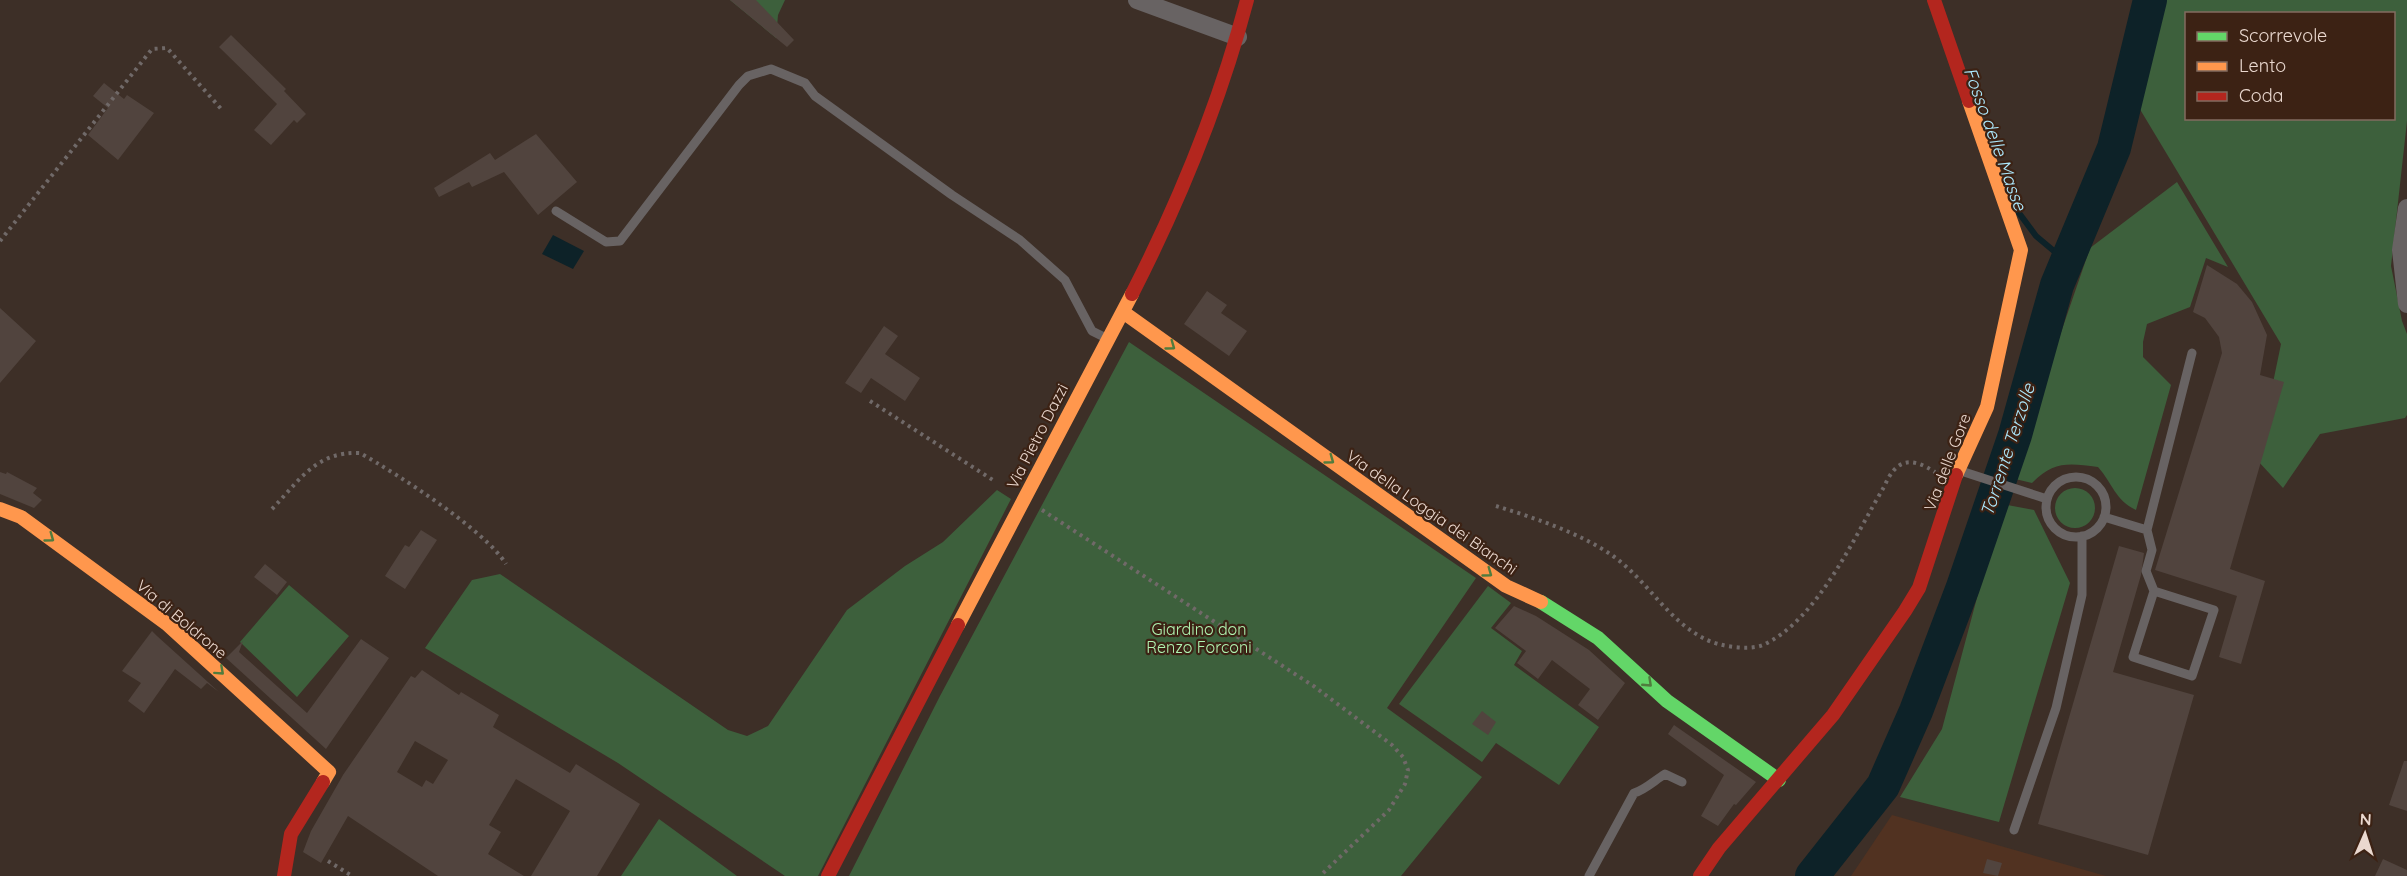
<svg xmlns="http://www.w3.org/2000/svg" width="2407" height="876" font-family="Quicksand,sans-serif">
	<rect width="100%" height="100%" fill="#3d2f27"/>
	<!-- built -->
	<path fill="#513221" d="M 1892,815 L 2106,876 L 1851,876 Z"/>
	<!-- green -->
	<path fill="#3d603c" fill-rule="evenodd" d="M 730,0 L 785,0 L 778,15 L 776,38 Z
		M 2147,0 L 2407,0 L 2407,121 L 2391,266 L 2402,321 L 2407,334 L 2407,415 L 2405,418 L 2320,434 L 2283,488 L 2257,460 L 2281,344 L 2135,101 ZM 2186,14 L 2394,14 L 2394,118 L 2186,118 Z
		M 2177,182 L 2228,267 L 2206,258 L 2190,307 L 2147,324 L 2143,342 L 2143,357 L 2171,385 L 2136,510 C 2115,500 2113,484 2098,467 C 2068,463 2054,461 2032,483 L 2011,478 L 2090,248 Z
		M 1129,342 L 1476,578 L 1387,708 L 1482,777 L 1401,876 L 849,876 L 940,696 Z
		M2055 508a20 20 0 1 1 40 0a20 20 0 1 1-40 0Z
		M 997,490 L 1011,499 L 818,876 L 785,876 L 618,763 L 425,648 L 472,580 L 500,574 L 728,730 L 747,736 L 768,726 L 847,610 L 905,566 L 943,542 Z
		M 2002,504 L 2034,510 L 2070,583 L 1999,822 L 1900,797 L 1942,729 Z
		M 289,585 L 349,636 L 297,697 L 240,642 Z
		M 1488,586 L 1511,603 L 1491,628 L 1522,651 L 1514,665 L 1599,727 L 1559,785 L 1496,743 L 1482,762 L 1399,704 Z
		M 659,819 L 737,876 L 621,876 Z"/>
	<!-- water -->
	<path fill="#0d2228" d="M 553,235 L 584,251 L 573,269 L 542,254 Z"/>
	<g fill="none" stroke-linecap="round" stroke-linejoin="round">
		<!-- stream -->
		<path stroke="#0d2228" stroke-width="6" d="M 2019,213 L 2036,236 L 2067,262"/>
		<!-- river -->
		<path stroke="#0d2228" stroke-width="34" d="M 1812,876 L 1883,786 L 1916,711 L 1963,587 L 2015,435 L 2057,285 L 2114,148 L 2150,0"/>
	</g>
	<!-- building -->
	<path fill="#51443e" fill-rule="evenodd" d="M 730,0 L 756,0 L 794,40 L 787,47 Z
		M 231,35 L 286,89 L 284,91 L 306,114 L 297,123 L 294,120 L 271,145 L 254,130 L 277,104 L 219,47 Z
		M 104,83 L 124,99 L 127,95 L 154,113 L 118,160 L 88,135 L 108,108 L 93,96 Z
		M 536,134 L 577,182 L 538,215 L 504,172 L 472,187 L 469,182 L 439,197 L 434,188 L 490,153 L 495,160 Z
		M 2207,265 L 2237,284 L 2252,302 L 2267,335 L 2260,375 L 2284,382 L 2230,569 L 2265,581 L 2241,664 L 2219,657 L 2237,596 L 2155,570 L 2222,353 L 2219,337 L 2205,318 L 2193,312 Z
		M 1207,291 L 1227,305 L 1221,313 L 1247,331 L 1229,356 L 1184,324 Z
		M 0,308 L 36,341 L 0,383 Z
		M 884,326 L 898,336 L 885,354 L 920,378 L 905,401 L 871,378 L 861,393 L 845,383 Z
		M 0,472 L 6,474 L 7,472 L 37,488 L 33,493 L 42,500 L 34,508 L 0,494 Z
		M 421,530 L 437,540 L 405,589 L 385,576 L 405,545 L 409,547 Z
		M 2119,546 L 2144,553 L 2141,575 L 2113,672 L 2194,695 L 2148,855 L 2038,824 Z
		M 265,564 L 287,582 L 277,595 L 254,577 Z
		M 1514,606 L 1536,616 L 1589,650 L 1625,683 L 1598,720 L 1578,705 L 1590,689 L 1552,660 L 1538,679 L 1517,663 L 1526,651 L 1495,628 Z
		M 152,631 L 157,636 L 219,692 L 207,683 L 201,689 L 175,669 L 144,713 L 128,701 L 141,683 L 122,671 Z
		M 361,639 L 389,658 L 326,749 L 226,658 L 243,641 L 239,652 L 307,713 Z
		M 422,670 L 459,695 L 461,692 L 499,715 L 493,727 L 570,773 L 576,764 L 640,804 L 597,876 L 531,876 L 570,811 L 516,779 L 489,825 L 501,832 L 488,854 L 524,876 L 438,876 L 348,816 L 321,863 L 303,852 L 311,831 L 343,775 L 411,676 L 415,678 ZM 415,741 L 448,760 L 433,784 L 426,780 L 422,787 L 397,772 Z
		M 1482,711 L 1496,722 L 1488,735 L 1472,724 Z
		M 1674,725 L 1756,782 L 1736,805 L 1734,804 L 1718,826 L 1701,816 L 1724,775 L 1668,734 Z
		M 2404,761 L 2407,761 L 2407,811 L 2389,805 Z
		M 1987,859 L 2002,863 L 1998,876 L 1983,873 Z
		M 2383,859 L 2407,870 L 2407,876 L 2375,876 Z"/>
	<g fill="none" stroke-linecap="round" stroke-linejoin="round">
		<!-- path -->
		<path stroke="#706968" stroke-width="4" stroke-dasharray="3 4.5" stroke-linecap="butt" d="M 0,241 L 152,49 L 167,48 L 223,111
			M 870,401 L 996,482
			M 1496,506 C 1535,518 1580,533 1613,556 C 1647,580 1667,620 1705,639 C 1718,646 1748,651 1763,645 C 1818,620 1854,537 1884,487 C 1896,459 1910,456 1935,472
			M 272,509 C 300,480 316,451 360,453 C 397,474 485,530 506,564
			M 1042,510 L 1315,687 L 1392,745 L 1403,757 L 1408,770 L 1405,784 L 1389,810 L 1320,876
			M 328,861 L 352,876"/>
		<!-- lane -->
		<path stroke="#686363" stroke-width="9" d="M 556,211 L 606,242 L 620,241 L 739,85 L 748,76 L 771,69 L 805,83 L 815,96 L 952,195 L 1020,240 L 1065,280 L 1092,331 L 1104,337
			M 1961,471 L 2047,499
			M2046 507a30 30 0 1 1 60 0a30 30 0 1 1-60 0Z
			M 2104,517 L 2147,530 L 2192,353
			M 2147,530 L 2152,550 L 2146,571 L 2154,591 L 2133,657 L 2192,676 L 2214,610 L 2154,591
			M 2014,830 L 2056,708 L 2082,595 L 2082,536
			M 1589,876 L 1634,793 C 1645,790 1655,780 1665,774 L 1682,782"/>
		<!-- street -->
		<path stroke="#686363" stroke-width="18" d="M 1137,0 L 1238,37
			M 2407,208 L 2401,250 L 2407,304"/>
		<!-- fast -->
		<path stroke="#63d668" stroke-width="14" d="M 1541,602 L 1598,638 L 1667,701 L 1779,780"/>
		<!-- slow -->
		<path stroke="#ff974d" stroke-width="14" d="M 1123,312 L 1506,586 L 1541,602
			M 1956,475 L 1987,407 L 2021,250 L 1969,101
			M 0,509 L 21,517 L 167,624 L 329,772 L 323,782
			M 958,625 L 1132,294"/>
		<!-- jam -->
		<path stroke="#b3261e" stroke-width="14" d="M 1934,0 L 1969,101
			M 1132,294 C 1180,200 1220,102 1247,0
			M 284,876 L 291,834 L 323,782
			M 828,876 L 958,625
			M 1700,876 L 1719,848 L 1833,715 L 1905,611 L 1919,588 L 1956,475"/>
	</g>
	<!-- one-way arrows -->
	<defs><path id="oneway-chevron" d="M-2-3.5L2.5 0L-2 3.5" fill="none" stroke-width="1.6" stroke-linecap="round" stroke-linejoin="round" transform="scale(1.5)"/></defs>
	<g stroke="#507c3e">
		<use href="#oneway-chevron" transform="translate(1171 346) rotate(36)"/>
		<use href="#oneway-chevron" transform="translate(1330 460) rotate(36)"/>
		<use href="#oneway-chevron" transform="translate(50 538) rotate(36)"/>
		<use href="#oneway-chevron" transform="translate(1488 573) rotate(36)"/>
		<use href="#oneway-chevron" transform="translate(220 671) rotate(42)"/>
		<use href="#oneway-chevron" transform="translate(1648 683) rotate(43)"/>
	</g>
	<g text-anchor="middle" stroke-width="4.5" stroke-linejoin="round" paint-order="stroke">
		<!-- street labels -->
		<g font-size="16" fill="#ead8cf" stroke="#3c2214">
			<text transform="translate(1037 436) rotate(-63)" y="6">Via Pietro Dazzi</text>
			<text transform="translate(1947 462) rotate(-69)" y="6">Via delle Gore</text>
			<text transform="translate(1432 512) rotate(35)" y="6">Via della Loggia dei Bianchi</text>
			<text transform="translate(182 619) rotate(40)" y="6">Via di Boldrone</text>
		</g>
		<!-- park labels -->
		<g font-size="16" fill="#b0f5b2" stroke="#3c2214">
			<text x="1199" y="635">Giardino don<tspan x="1199" dy="18">Renzo Forconi</tspan></text>
		</g>
		<!-- water labels -->
		<g font-size="18" font-style="italic" fill="#adeaff" stroke="#3c2214">
			<text transform="translate(1995 139) rotate(70)" y="6">Fosso delle Masse</text>
			<text transform="translate(2008 450) rotate(-72)" y="6">Torrente Terzolle</text>
		</g>
	</g>
	<!-- legend -->
	<rect x="2185" y="12" width="210" height="108" fill="#3c2214" stroke="#826b5f" stroke-width="1.5"/>
	<rect x="2197" y="32" width="30" height="9" fill="#63d668" stroke="#826b5f" stroke-width="1.5"/>
	<text x="2239" y="42" font-size="18" fill="#ead8cf">Scorrevole</text>
	<rect x="2197" y="62" width="30" height="9" fill="#ff974d" stroke="#826b5f" stroke-width="1.5"/>
	<text x="2239" y="72" font-size="18" fill="#ead8cf">Lento</text>
	<rect x="2197" y="92" width="30" height="9" fill="#b3261e" stroke="#826b5f" stroke-width="1.5"/>
	<text x="2239" y="102" font-size="18" fill="#ead8cf">Coda</text>
	<!-- north arrow -->
	<g transform="translate(2365 834) rotate(3)" stroke="#3c2214" stroke-width="4.5" paint-order="stroke">
	<path d="M0-4.5L10 22L0 15L-10 22Z" fill="#ead8cf"/>
	<text y="-9" font-size="16" font-weight="bold" text-anchor="middle" fill="#ead8cf">N</text>
	</g>
</svg>
